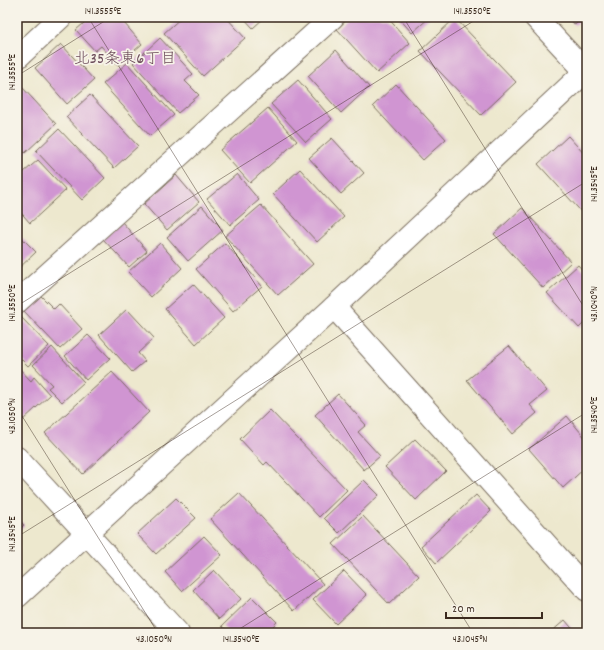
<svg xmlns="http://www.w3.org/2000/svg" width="604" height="650" font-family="Dekko,'Klee One',sans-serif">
	<rect width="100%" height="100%" fill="#f7f3e8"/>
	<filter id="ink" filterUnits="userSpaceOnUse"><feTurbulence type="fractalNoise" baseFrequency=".025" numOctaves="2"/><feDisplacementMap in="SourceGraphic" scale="8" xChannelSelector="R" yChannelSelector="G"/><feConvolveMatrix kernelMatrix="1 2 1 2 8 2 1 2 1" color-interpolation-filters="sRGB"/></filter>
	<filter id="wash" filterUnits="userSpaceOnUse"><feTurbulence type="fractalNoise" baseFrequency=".012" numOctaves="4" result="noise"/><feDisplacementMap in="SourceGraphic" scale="16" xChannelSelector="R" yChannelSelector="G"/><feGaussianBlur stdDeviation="0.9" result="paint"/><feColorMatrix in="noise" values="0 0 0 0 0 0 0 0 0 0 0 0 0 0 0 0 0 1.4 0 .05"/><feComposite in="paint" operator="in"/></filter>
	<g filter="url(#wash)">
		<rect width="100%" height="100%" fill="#ede8ce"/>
		<g id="blocks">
			<!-- building -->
			<path fill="#d095d2" d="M 91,17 L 119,17 L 142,44 L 118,65 L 101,46 L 95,51 L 76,30 Z
				M 182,17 L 226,17 L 245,38 L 203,76 L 164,33 Z
				M 243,17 L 265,17 L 253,28 Z
				M 350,17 L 387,17 L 410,43 L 377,73 L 337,29 Z
				M 398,17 L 430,17 L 412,33 Z
				M 568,17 L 583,17 L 575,25 Z
				M 455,18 L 516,82 L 481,115 L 420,51 Z
				M 160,38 L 193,74 L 185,81 L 199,95 L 178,113 L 133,63 Z
				M 61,44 L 94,80 L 67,104 L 35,68 Z
				M 336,50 L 369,87 L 341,113 L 308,76 Z
				M 127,63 L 174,115 L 150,136 L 103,84 Z
				M 298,80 L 332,119 L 306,142 L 271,104 Z
				M 396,84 L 446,139 L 423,160 L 373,106 Z
				M 22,87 L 56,124 L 25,153 L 17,144 L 17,92 Z
				M 90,95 L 138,146 L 114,168 L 66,117 Z
				M 268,108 L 297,141 L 250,183 L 220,150 Z
				M 59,129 L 105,178 L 82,200 L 36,151 Z
				M 568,136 L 587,157 L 587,218 L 538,164 Z
				M 332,138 L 364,173 L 341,194 L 309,158 Z
				M 38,160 L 66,190 L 30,223 L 17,208 L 17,178 Z
				M 300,169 L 344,217 L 317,242 L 273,194 Z
				M 237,174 L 259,200 L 230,225 L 207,199 Z
				M 176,175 L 199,202 L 167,230 L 144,204 Z
				M 261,205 L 313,264 L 278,295 L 225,236 Z
				M 202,206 L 223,230 L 188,261 L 167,237 Z
				M 522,208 L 571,262 L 543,288 L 494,234 Z
				M 122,222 L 147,251 L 129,267 L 103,239 Z
				M 17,233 L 36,252 L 17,270 Z
				M 160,243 L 182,268 L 151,297 L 128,272 Z
				M 225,243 L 262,286 L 233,311 L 196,269 Z
				M 578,265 L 587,275 L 587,320 L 579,328 L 547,293 Z
				M 193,284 L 224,318 L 196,344 L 165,309 Z
				M 41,296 L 54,309 L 59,304 L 82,329 L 60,349 L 24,311 Z
				M 127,309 L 154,338 L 138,353 L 145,361 L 132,372 L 99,335 Z
				M 20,316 L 49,346 L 28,366 L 17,355 L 17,319 Z
				M 88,335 L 110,358 L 86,380 L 65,356 Z
				M 509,346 L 547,391 L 530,405 L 537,413 L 513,434 L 467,380 Z
				M 52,347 L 84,382 L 62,402 L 48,388 L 52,385 L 33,365 Z
				M 17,366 L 31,381 L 34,377 L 50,395 L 23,420 L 17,413 Z
				M 112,372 L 149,412 L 83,474 L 45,433 Z
				M 338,394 L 366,425 L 358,432 L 380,456 L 364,470 L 315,415 Z
				M 270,410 L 347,490 L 319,517 L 267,462 L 264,465 L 240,439 Z
				M 567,416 L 587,440 L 587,466 L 563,488 L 529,449 Z
				M 415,439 L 446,471 L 416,500 L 385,467 Z
				M 364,480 L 379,495 L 339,533 L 324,518 Z
				M 239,493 L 323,584 L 294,611 L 210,519 Z
				M 476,495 L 491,511 L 436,563 L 421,546 Z
				M 176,498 L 196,518 L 156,554 L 137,534 Z
				M 363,516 L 419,576 L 389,604 L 333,544 Z
				M 17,518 L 24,525 L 17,532 Z
				M 204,536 L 222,555 L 182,591 L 165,572 Z
				M 214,570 L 241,599 L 219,619 L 193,590 Z
				M 344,571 L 367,595 L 336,624 L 313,600 Z
				M 252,597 L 277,622 L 266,633 L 229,633 L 222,626 Z
				M 565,620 L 576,633 L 550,633 Z"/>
		</g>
	</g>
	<g filter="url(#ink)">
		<use href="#blocks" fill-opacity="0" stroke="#796c5c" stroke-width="1"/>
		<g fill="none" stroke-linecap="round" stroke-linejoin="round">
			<!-- street casing -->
			<g stroke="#796c5c" stroke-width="24">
				<path id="street" d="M 535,17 L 587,73
					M 17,58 L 61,17
					M 17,302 L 333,17
					M 334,307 L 587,590
					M 17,458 L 178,633
					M 17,597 L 334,307 L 587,70"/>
			</g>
			<!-- street -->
			<use href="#street" stroke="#fff" stroke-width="22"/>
		</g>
	</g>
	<!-- ticks -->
	<path fill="none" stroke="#3b2a1e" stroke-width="1" stroke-opacity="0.45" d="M 88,17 L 473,633M 403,17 L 587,312M 17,76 L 111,17M 17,306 L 480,17M 17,408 L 158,633M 17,537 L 587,181M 233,633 L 587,412"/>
	<g text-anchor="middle" stroke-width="3.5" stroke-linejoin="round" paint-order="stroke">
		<!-- neighbourhood labels -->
		<g font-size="16" fill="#6f4f5d" stroke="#f7f3e8">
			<text x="125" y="63">北35条東6丁目</text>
		</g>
	</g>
	<!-- margin -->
	<rect width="604" height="650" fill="none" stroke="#f7f3e8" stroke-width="44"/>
	<!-- scale -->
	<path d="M446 612v6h96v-6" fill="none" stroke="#3b2a1e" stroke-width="2"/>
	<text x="452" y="612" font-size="12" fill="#3b2a1e" stroke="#f7f3e8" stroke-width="3" paint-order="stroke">20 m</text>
	<rect x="22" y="22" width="560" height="606" fill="none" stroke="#3b2a1e" stroke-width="1.5"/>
	<g font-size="10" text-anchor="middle" fill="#3b2a1e">
		<text x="103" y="14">141.3555°E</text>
		<text x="472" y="14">141.3550°E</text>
		<text transform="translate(11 72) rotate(-90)" y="4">141.3555°E</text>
		<text transform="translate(593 184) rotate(-90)" y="4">141.3545°E</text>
		<text transform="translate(11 303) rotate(-90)" y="4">141.3550°E</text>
		<text transform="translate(593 304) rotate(-90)" y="4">43.1040°N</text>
		<text transform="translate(593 415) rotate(-90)" y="4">141.3540°E</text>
		<text transform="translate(11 416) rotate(-90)" y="4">43.1050°N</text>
		<text transform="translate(11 534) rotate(-90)" y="4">141.3545°E</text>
		<text x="154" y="642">43.1050°N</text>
		<text x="241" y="642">141.3540°E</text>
		<text x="470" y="642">43.1045°N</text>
	</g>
</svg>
